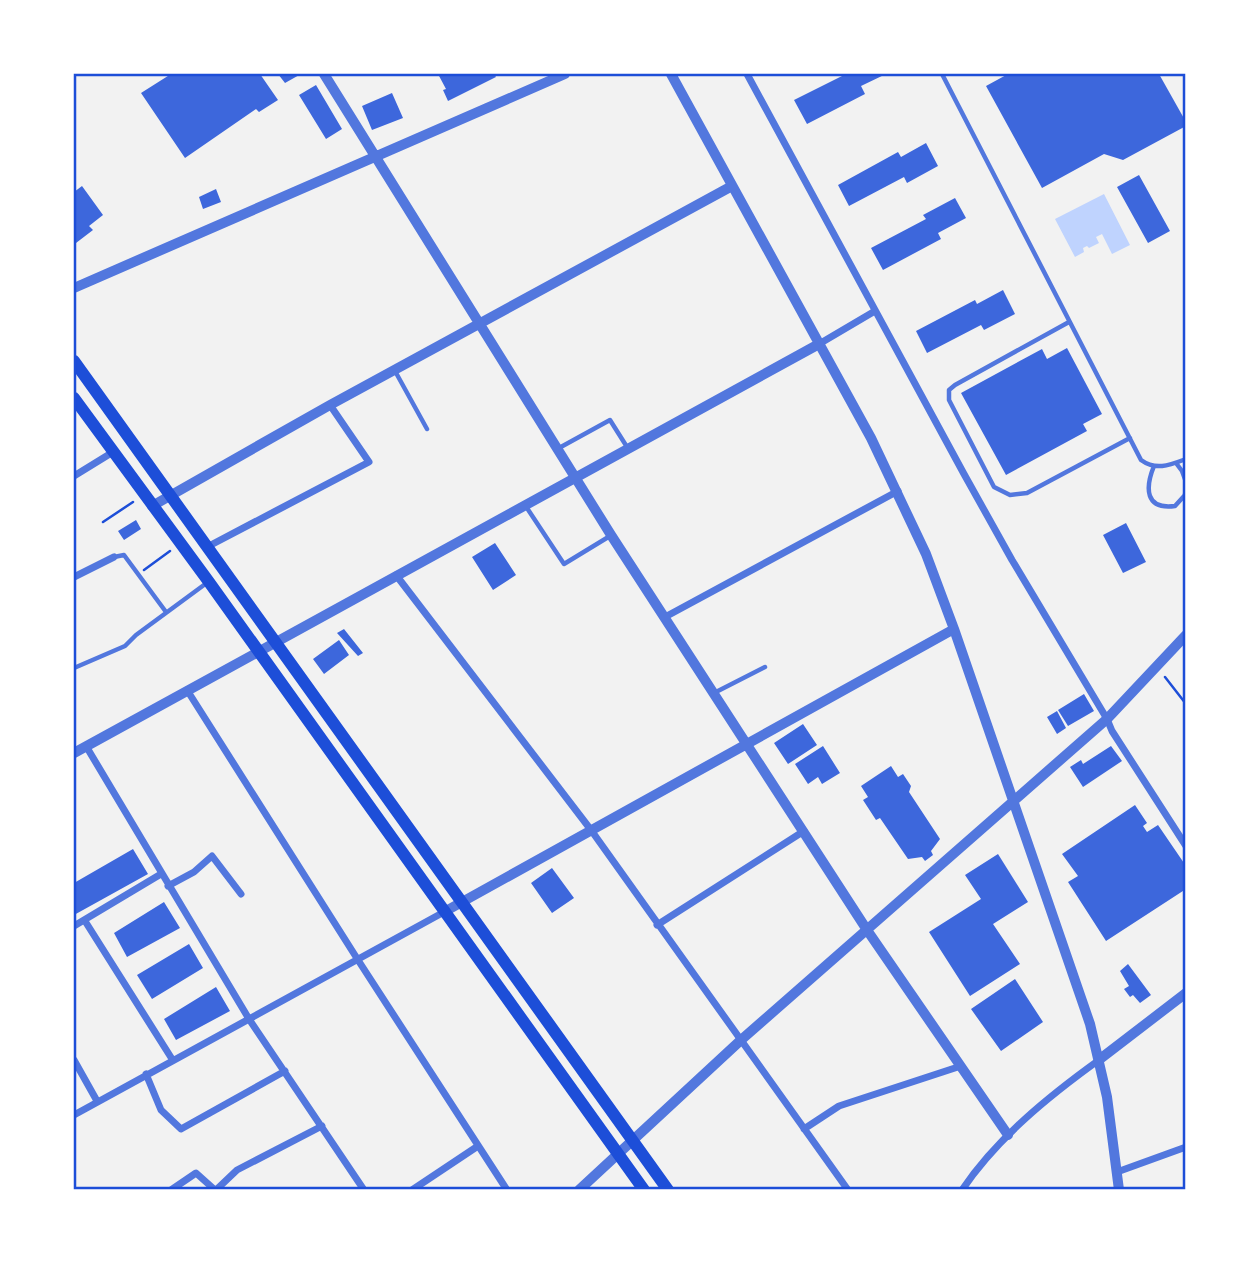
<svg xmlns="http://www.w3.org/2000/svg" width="1259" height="1263" font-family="'Archivo Narrow',sans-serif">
	<rect width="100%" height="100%" fill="#f2f2f2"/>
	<!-- water -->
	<path fill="#bfd3fe" d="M 1104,194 L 1130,245 L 1112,254 L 1102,234 L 1096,237 L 1099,243 L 1089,248 L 1087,246 L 1083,248 L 1084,252 L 1075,257 L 1055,219 Z"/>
	<!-- building -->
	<path fill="#3d67dc" d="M 171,74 L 260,74 L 278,100 L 259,112 L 256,109 L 185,158 L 141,93 Z
		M 278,74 L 301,74 L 285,83 Z
		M 438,74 L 494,74 L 496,77 L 448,101 L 443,90 L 446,89 Z
		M 846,74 L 886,74 L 861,86 L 865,94 L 807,124 L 794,100 Z
		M 1008,74 L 1159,74 L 1186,122 L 1186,126 L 1123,160 L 1104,154 L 1042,188 L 986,86 Z
		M 316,85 L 342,129 L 326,139 L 299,95 Z
		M 392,93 L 403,118 L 372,130 L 362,106 Z
		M 926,143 L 938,166 L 907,183 L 904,177 L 849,206 L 838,185 L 898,152 L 901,157 Z
		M 1139,175 L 1170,231 L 1148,243 L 1117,187 Z
		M 82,186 L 103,215 L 89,226 L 93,230 L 76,243 L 74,240 L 74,192 Z
		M 216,189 L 221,202 L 203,209 L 199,197 Z
		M 955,198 L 966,218 L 938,233 L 941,239 L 883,270 L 871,248 L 926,219 L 923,215 Z
		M 1003,290 L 1015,314 L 984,330 L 981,325 L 927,353 L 916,331 L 975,300 L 977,304 Z
		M 1067,348 L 1102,414 L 1083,424 L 1087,431 L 1006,475 L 961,393 L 1042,349 L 1047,359 Z
		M 136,520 L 141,529 L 124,540 L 118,531 Z
		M 1126,523 L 1146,562 L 1123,573 L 1103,535 Z
		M 495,543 L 516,575 L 493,590 L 472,557 Z
		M 344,629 L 363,653 L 358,656 L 337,633 Z
		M 339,640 L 349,655 L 324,674 L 313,659 Z
		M 1084,694 L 1094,711 L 1068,726 L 1058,710 Z
		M 1057,711 L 1066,728 L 1057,734 L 1047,717 Z
		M 803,724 L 817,745 L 788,764 L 774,743 Z
		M 823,746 L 840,773 L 822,784 L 818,777 L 808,784 L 795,764 Z
		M 1111,746 L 1122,761 L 1083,787 L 1070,767 L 1081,760 L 1083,764 Z
		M 891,766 L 898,777 L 903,774 L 911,786 L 909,792 L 940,839 L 931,851 L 933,855 L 925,861 L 922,857 L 908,859 L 880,818 L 876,820 L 863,800 L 868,797 L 861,786 Z
		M 1135,805 L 1147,823 L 1143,826 L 1147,832 L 1158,825 L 1186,866 L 1186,889 L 1106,941 L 1068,882 L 1078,876 L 1062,854 Z
		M 133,849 L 148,874 L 74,915 L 74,883 Z
		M 998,854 L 1028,902 L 993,924 L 1020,964 L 970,996 L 929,932 L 981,899 L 965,875 Z
		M 552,868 L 574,898 L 552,913 L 531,883 Z
		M 164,902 L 180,928 L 127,957 L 114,933 Z
		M 189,944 L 203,968 L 152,999 L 137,975 Z
		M 1128,964 L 1151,995 L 1140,1003 L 1133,995 L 1130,997 L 1124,989 L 1129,986 L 1120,971 Z
		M 1015,979 L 1043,1022 L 1001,1051 L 971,1009 Z
		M 216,987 L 230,1011 L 176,1040 L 164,1019 Z"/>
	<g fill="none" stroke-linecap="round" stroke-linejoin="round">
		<!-- path -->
		<path stroke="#1d4ed8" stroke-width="2.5" d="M 103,522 L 133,502
			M 144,570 L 170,551
			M 1165,677 L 1186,704"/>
		<!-- service -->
		<path stroke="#5277de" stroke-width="4.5" d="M 942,74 L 1141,460 C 1156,471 1170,465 1186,459
			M 1069,322 L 955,385 L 949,390 L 949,400 L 994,487 L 1010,495 L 1027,493 L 1130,438
			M 395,371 L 427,429
			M 559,448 L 610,420 L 627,447
			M 1176,463 L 1182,471 L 1186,482
			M 1154,466 C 1145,488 1145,510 1175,506 L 1185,495 L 1186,485
			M 525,505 L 564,564 L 610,536
			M 114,557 L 124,555 L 166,612
			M 74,668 L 125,646 L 136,635 L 208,582
			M 714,693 L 765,667"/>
		<!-- minor -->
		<path stroke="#5277de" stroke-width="7" d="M 747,74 L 964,474 L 1012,560 L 1107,719 L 1112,731 L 1186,846
			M 819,344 L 875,311
			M 74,476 L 113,452
			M 207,547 L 369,462 L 330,405
			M 396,575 L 591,830 L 848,1190
			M 74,577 L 114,557
			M 665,617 L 898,491
			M 187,690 L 358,960 L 507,1190
			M 86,746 L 249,1019 L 364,1190
			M 168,886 L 194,872 L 212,856 L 241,894
			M 85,921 L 172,1059
			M 657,925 L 804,831
			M 74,926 L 161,874
			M 74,1060 L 97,1101
			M 146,1074 L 161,1110 L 181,1129 L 285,1071
			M 74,1115 L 444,912
			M 804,1129 L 839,1106 L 961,1066
			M 1117,1172 L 1186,1147
			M 171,1190 L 196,1173 L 215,1190
			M 216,1190 L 237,1170 L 322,1126
			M 412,1190 L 478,1146
			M 962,1190 C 997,1138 1049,1096 1099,1060"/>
		<!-- tertiary -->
		<path stroke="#5277de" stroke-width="10" d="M 324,74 L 611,535 L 867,930 L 1008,1135
			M 671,74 L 871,438 L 926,554 L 954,629 L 1090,1024 L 1107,1097 L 1119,1190
			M 74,288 L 565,74
			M 152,506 L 330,405 L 732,186
			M 74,753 L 819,344
			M 444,912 L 954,629
			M 1100,1059 L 1186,993
			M 579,1190 L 741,1040 L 1107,719 L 1186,635"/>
		<!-- secondary -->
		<path stroke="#1d4ed8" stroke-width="12" d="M 74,361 L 668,1190
			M 74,398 L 209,582 L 644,1190"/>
	</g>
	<!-- border -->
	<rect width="1259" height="1263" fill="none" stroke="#ffffff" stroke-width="150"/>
	<rect x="75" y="75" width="1109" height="1113" fill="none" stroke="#1d4ed8" stroke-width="2.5"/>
</svg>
